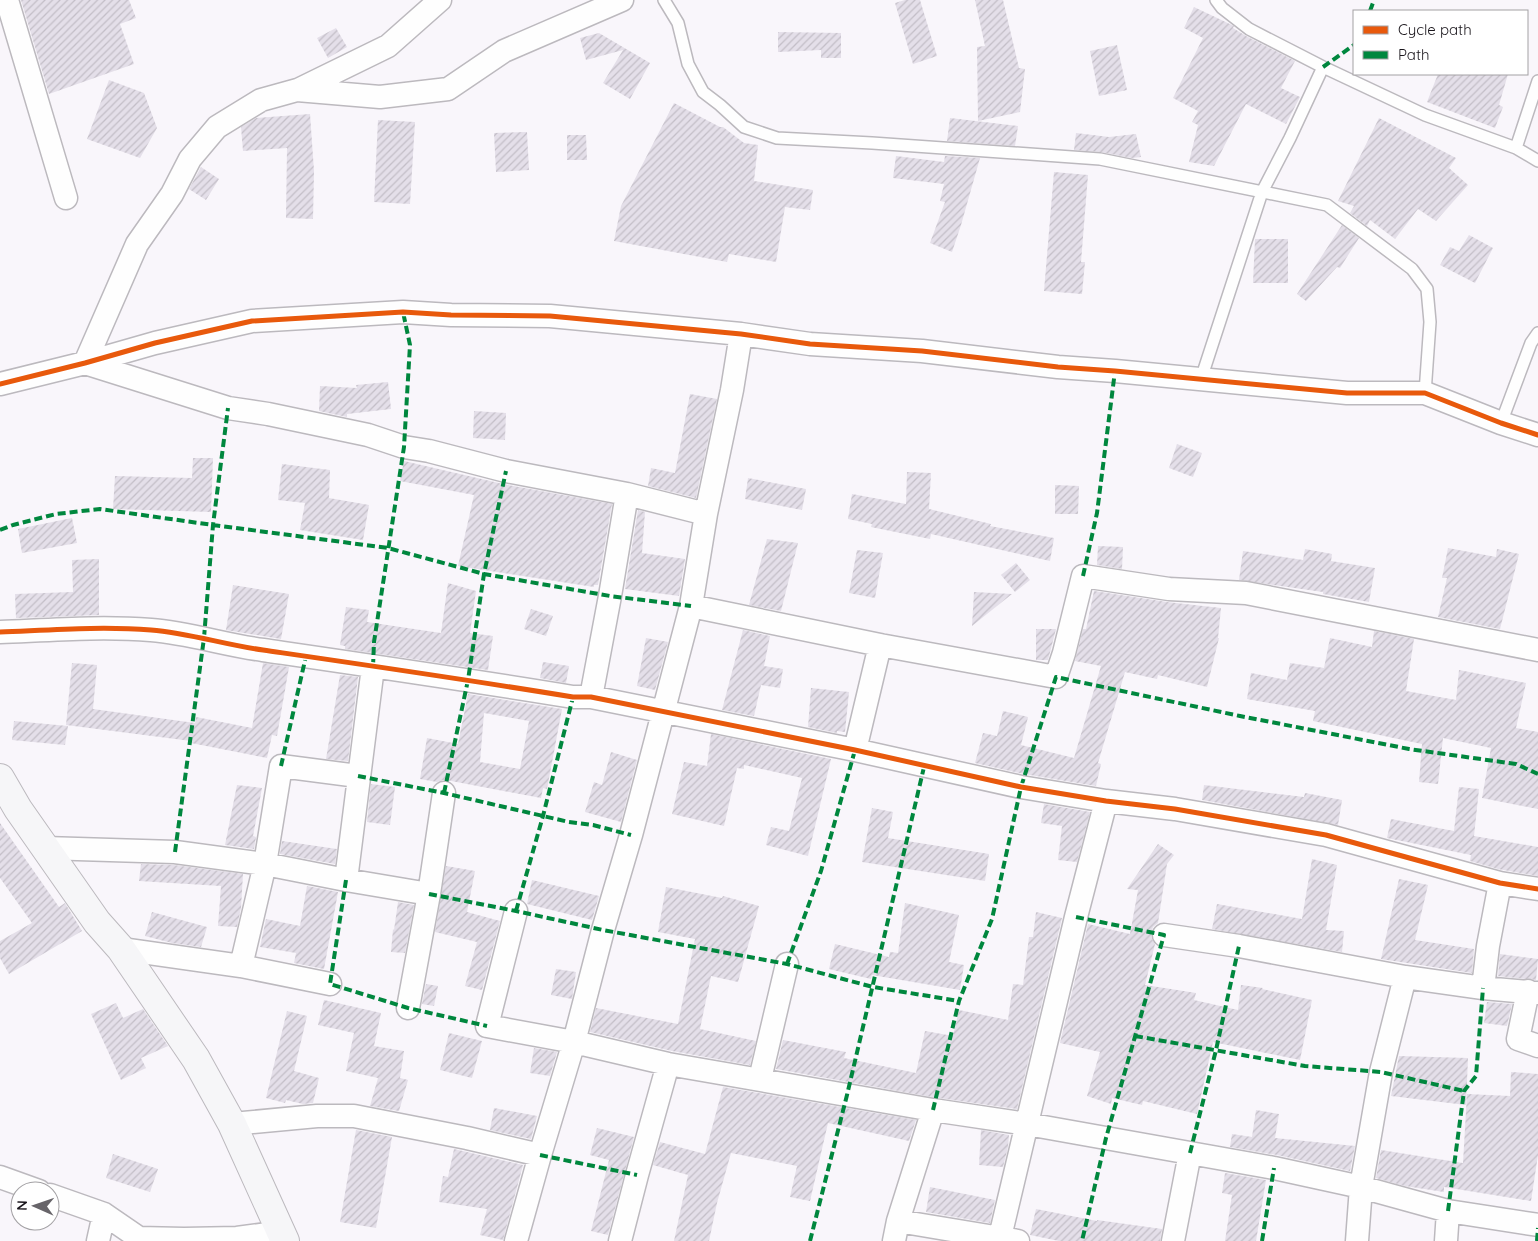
<svg xmlns="http://www.w3.org/2000/svg" width="1538" height="1241" font-family="Quicksand,sans-serif">
	<defs>
		<pattern id="building-hatch" width="6" height="6" patternUnits="userSpaceOnUse" patternTransform="scale(1.25)"><rect width="6" height="6" fill="#e4dfe9"/><path d="M-1 1l2-2M0 6l6-6M5 7l2-2" fill="none" stroke="#c3bec7"/></pattern>
	</defs>
	<rect width="100%" height="100%" fill="#f9f6fb"/>
	<!-- building -->
	<path fill="url(#building-hatch)" fill-rule="evenodd" d="M 21,0 L 129,0 L 136,18 L 120,24 L 134,64 L 49,94 Z
		M 905,0 L 920,0 L 937,56 L 913,64 L 895,3 Z
		M 975,0 L 1003,0 L 1019,68 L 1025,69 L 1020,112 L 978,121 L 977,47 L 985,46 Z
		M 1194,7 L 1234,26 L 1233,28 L 1246,36 L 1295,61 L 1281,88 L 1300,97 L 1286,124 L 1246,104 L 1214,166 L 1189,162 L 1198,125 L 1192,122 L 1198,111 L 1173,98 L 1203,38 L 1184,28 Z
		M 336,28 L 347,47 L 328,58 L 317,38 Z
		M 778,32 L 841,33 L 841,58 L 821,58 L 821,50 L 778,52 Z
		M 599,33 L 650,63 L 630,99 L 603,83 L 623,50 L 586,60 L 580,38 Z
		M 1117,45 L 1127,90 L 1099,96 L 1090,51 Z
		M 1438,74 L 1508,74 L 1499,105 L 1503,107 L 1495,128 L 1427,102 Z
		M 109,80 L 144,93 L 157,128 L 140,158 L 87,139 Z
		M 674,103 L 720,127 L 723,127 L 744,143 L 758,145 L 754,181 L 813,190 L 810,210 L 785,207 L 776,262 L 729,254 L 727,262 L 614,241 L 621,206 Z
		M 310,114 L 314,171 L 313,219 L 286,218 L 287,148 L 243,151 L 241,127 L 256,118 Z
		M 950,118 L 1018,126 L 1015,146 L 947,141 Z
		M 1379,118 L 1456,158 L 1449,168 L 1468,185 L 1436,221 L 1418,209 L 1395,239 L 1370,220 L 1367,226 L 1350,213 L 1354,206 L 1338,201 Z
		M 378,120 L 415,122 L 410,204 L 374,202 Z
		M 527,132 L 529,170 L 496,172 L 494,133 Z
		M 1076,133 L 1109,137 L 1136,134 L 1141,157 L 1132,158 L 1101,152 L 1074,150 Z
		M 567,135 L 586,135 L 587,160 L 567,160 Z
		M 896,156 L 944,162 L 945,156 L 980,158 L 961,225 L 952,252 L 930,243 L 945,202 L 940,201 L 944,184 L 893,178 Z
		M 201,167 L 219,179 L 206,200 L 189,189 Z
		M 1054,172 L 1088,175 L 1081,262 L 1085,262 L 1082,294 L 1044,291 Z
		M 1342,225 L 1359,238 L 1340,268 L 1337,267 L 1306,301 L 1297,294 Z
		M 1469,235 L 1493,248 L 1475,283 L 1440,265 L 1450,247 L 1459,251 Z
		M 1255,239 L 1288,239 L 1288,283 L 1253,283 Z
		M 388,382 L 391,409 L 347,414 L 347,417 L 319,411 L 320,386 L 357,388 L 356,385 Z
		M 690,394 L 717,399 L 696,498 L 648,486 L 651,468 L 675,473 Z
		M 474,411 L 506,413 L 505,440 L 473,438 Z
		M 1177,444 L 1202,453 L 1193,477 L 1169,468 Z
		M 193,458 L 213,458 L 211,512 L 113,509 L 115,476 L 192,478 Z
		M 404,461 L 503,484 L 612,504 L 598,585 L 594,585 L 594,587 L 458,566 L 474,495 L 400,481 Z
		M 282,464 L 330,470 L 329,498 L 369,505 L 363,540 L 300,530 L 305,503 L 278,500 Z
		M 907,472 L 931,473 L 929,509 L 991,524 L 990,526 L 1054,538 L 1050,561 L 931,534 L 930,539 L 871,527 L 872,524 L 848,519 L 852,494 L 906,504 Z
		M 748,478 L 806,489 L 802,510 L 745,499 Z
		M 1055,485 L 1079,486 L 1078,514 L 1055,514 Z
		M 638,510 L 645,512 L 642,553 L 685,559 L 679,596 L 625,589 Z
		M 72,518 L 77,543 L 22,553 L 18,529 Z
		M 767,539 L 798,543 L 781,611 L 749,605 Z
		M 1098,546 L 1123,547 L 1122,569 L 1097,565 Z
		M 1448,548 L 1496,557 L 1497,549 L 1519,554 L 1500,629 L 1438,617 L 1447,578 L 1442,578 Z
		M 1305,549 L 1332,554 L 1331,561 L 1375,568 L 1369,602 L 1323,594 L 1323,592 L 1239,580 L 1243,551 L 1303,560 Z
		M 857,550 L 883,553 L 875,598 L 849,593 Z
		M 99,559 L 99,615 L 16,618 L 15,594 L 73,592 L 72,560 Z
		M 1016,563 L 1030,580 L 1015,592 L 1001,575 Z
		M 448,583 L 476,591 L 470,633 L 493,636 L 488,670 L 345,649 L 345,646 L 340,645 L 346,607 L 369,610 L 367,622 L 441,633 Z
		M 233,585 L 289,594 L 281,639 L 226,630 Z
		M 1094,591 L 1167,602 L 1221,608 L 1218,638 L 1219,638 L 1207,687 L 1158,675 L 1157,679 L 1125,672 L 1098,763 L 1101,764 L 1096,786 L 1024,774 L 975,763 L 983,733 L 997,736 L 1003,711 L 1028,717 L 1021,745 L 1074,758 L 1101,666 L 1075,661 L 1083,629 L 1086,629 Z
		M 974,592 L 1012,594 L 972,626 Z
		M 531,609 L 553,616 L 546,636 L 524,629 Z
		M 1036,629 L 1056,629 L 1048,660 L 1036,660 Z
		M 743,630 L 770,636 L 764,666 L 783,669 L 780,688 L 761,685 L 754,716 L 722,710 Z
		M 1374,631 L 1414,639 L 1406,691 L 1456,700 L 1459,670 L 1526,683 L 1516,728 L 1538,732 L 1538,809 L 1482,798 L 1491,748 L 1443,738 L 1438,784 L 1419,782 L 1422,744 L 1313,721 L 1315,711 L 1247,699 L 1251,673 L 1287,680 L 1290,663 L 1324,668 L 1330,638 L 1372,647 Z
		M 646,638 L 668,642 L 655,690 L 637,686 Z
		M 543,662 L 569,666 L 566,683 L 540,678 Z
		M 72,663 L 97,665 L 93,709 L 195,723 L 196,717 L 252,728 L 263,663 L 289,667 L 277,736 L 272,735 L 267,758 L 191,743 L 191,741 L 66,725 Z
		M 340,675 L 358,677 L 348,761 L 326,759 Z
		M 811,688 L 849,692 L 845,732 L 837,731 L 837,733 L 808,727 Z
		M 468,694 L 562,709 L 547,789 L 543,788 L 541,798 L 446,780 L 443,780 L 437,782 L 420,779 L 427,738 L 458,744 ZM 484,713 L 529,721 L 520,769 L 480,762 Z
		M 14,721 L 68,726 L 65,745 L 12,740 Z
		M 711,734 L 831,759 L 808,856 L 766,845 L 771,827 L 789,831 L 802,778 L 744,765 L 744,769 L 737,768 L 724,826 L 672,814 L 684,762 L 707,766 Z
		M 611,752 L 637,760 L 621,822 L 585,812 L 594,782 L 602,785 Z
		M 371,784 L 395,787 L 390,825 L 367,822 Z
		M 237,785 L 262,788 L 253,836 L 256,837 L 254,849 L 225,845 Z
		M 1204,785 L 1304,797 L 1305,793 L 1342,800 L 1338,825 L 1202,800 Z
		M 1459,787 L 1479,789 L 1474,836 L 1538,847 L 1538,876 L 1498,869 L 1470,861 L 1471,855 L 1387,838 L 1391,819 L 1454,831 Z
		M 1044,804 L 1090,812 L 1077,862 L 1058,860 L 1062,826 L 1041,823 Z
		M 872,808 L 893,812 L 888,838 L 989,854 L 985,881 L 862,862 Z
		M 0,823 L 59,907 L 65,903 L 82,931 L 9,974 L 0,958 L 0,941 L 32,923 L 0,878 Z
		M 282,841 L 337,849 L 335,864 L 280,854 Z
		M 1158,844 L 1174,855 L 1167,864 L 1158,923 L 1153,927 L 1151,933 L 1152,939 L 1155,944 L 1145,985 L 1196,993 L 1194,1000 L 1238,1010 L 1241,985 L 1263,988 L 1262,989 L 1312,1000 L 1300,1060 L 1213,1042 L 1197,1114 L 1143,1101 L 1142,1105 L 1112,1098 L 1111,1104 L 1087,1096 L 1100,1052 L 1060,1043 L 1088,924 L 1130,934 L 1138,890 L 1127,889 Z
		M 1312,859 L 1337,865 L 1326,930 L 1344,931 L 1342,952 L 1212,929 L 1217,904 L 1302,919 Z
		M 141,864 L 174,865 L 243,874 L 241,908 L 237,927 L 218,926 L 221,886 L 139,881 Z
		M 446,866 L 475,871 L 467,912 L 500,921 L 482,990 L 465,986 L 477,942 L 435,932 Z
		M 1399,879 L 1428,885 L 1415,940 L 1474,949 L 1472,973 L 1381,959 Z
		M 532,880 L 599,896 L 592,920 L 527,904 Z
		M 307,886 L 338,892 L 324,969 L 294,963 L 296,953 L 260,947 L 266,919 L 300,926 Z
		M 666,887 L 722,898 L 723,896 L 759,906 L 738,982 L 711,976 L 700,1029 L 756,1041 L 750,1065 L 672,1051 L 590,1032 L 596,1008 L 678,1024 L 695,939 L 658,932 Z
		M 398,902 L 414,905 L 405,953 L 391,952 L 393,929 L 394,930 Z
		M 905,903 L 959,915 L 949,962 L 964,965 L 960,990 L 872,975 L 871,979 L 829,969 L 835,944 L 889,957 L 890,952 L 898,953 Z
		M 152,912 L 207,927 L 201,947 L 172,943 L 145,936 Z
		M 1036,912 L 1062,918 L 1017,1109 L 932,1097 L 776,1069 L 783,1040 L 846,1052 L 844,1058 L 916,1073 L 925,1031 L 953,1036 L 959,1010 L 1008,1020 L 1013,984 L 1023,985 L 1029,937 L 1033,937 Z
		M 1500,954 L 1538,959 L 1536,980 L 1498,976 Z
		M 556,969 L 576,972 L 572,999 L 551,995 Z
		M 426,984 L 438,986 L 434,1006 L 422,1004 Z
		M 324,1000 L 381,1013 L 374,1046 L 404,1051 L 400,1078 L 408,1080 L 399,1111 L 370,1106 L 378,1078 L 346,1071 L 354,1033 L 318,1025 Z
		M 1487,1002 L 1512,1004 L 1507,1026 L 1484,1023 Z
		M 116,1003 L 123,1018 L 143,1009 L 168,1046 L 141,1058 L 146,1068 L 121,1080 L 91,1014 Z
		M 287,1011 L 307,1016 L 294,1071 L 319,1078 L 313,1103 L 303,1104 L 286,1100 L 285,1103 L 266,1098 Z
		M 449,1033 L 482,1041 L 472,1078 L 440,1070 Z
		M 534,1048 L 557,1052 L 550,1076 L 530,1073 Z
		M 1399,1056 L 1468,1058 L 1466,1105 L 1391,1096 Z
		M 1511,1072 L 1538,1074 L 1538,1155 L 1531,1201 L 1444,1187 L 1444,1192 L 1405,1186 L 1376,1178 L 1381,1150 L 1463,1163 L 1467,1094 L 1510,1096 Z
		M 723,1087 L 916,1120 L 909,1141 L 828,1123 L 810,1201 L 790,1197 L 797,1166 L 731,1153 L 717,1203 L 709,1241 L 674,1241 L 688,1175 L 653,1165 L 660,1142 L 705,1154 Z
		M 494,1108 L 537,1116 L 531,1139 L 490,1130 Z
		M 1256,1110 L 1279,1114 L 1275,1138 L 1355,1146 L 1350,1171 L 1277,1155 L 1230,1147 L 1232,1134 L 1252,1137 Z
		M 597,1128 L 634,1137 L 608,1235 L 591,1231 L 609,1160 L 590,1155 Z
		M 356,1130 L 392,1137 L 376,1228 L 340,1222 Z
		M 981,1130 L 1009,1135 L 1008,1147 L 1003,1167 L 979,1165 Z
		M 454,1149 L 523,1165 L 503,1240 L 480,1235 L 487,1209 L 439,1202 L 443,1176 L 448,1177 Z
		M 113,1154 L 158,1169 L 150,1192 L 106,1178 Z
		M 1225,1173 L 1266,1180 L 1256,1241 L 1225,1241 L 1232,1195 L 1222,1193 Z
		M 930,1187 L 995,1200 L 990,1223 L 926,1212 Z
		M 1036,1209 L 1097,1221 L 1097,1220 L 1162,1229 L 1160,1241 L 1059,1241 L 1030,1235 Z"/>
	<g fill="none" stroke-linecap="round" stroke-linejoin="round">
		<!-- service casing -->
		<g stroke="#bcb9be" stroke-width="14">
			<path id="service" d="M 664,0 L 678,23 L 688,64 L 703,92 L 720,105 L 744,127 L 777,138 L 872,143 L 1100,159 L 1327,205 L 1412,269 L 1427,289 L 1430,322 L 1425,393
				M 1216,0 L 1222,8 L 1249,29 L 1323,67 L 1425,115 L 1516,148 L 1538,161
				M 1516,148 L 1538,81
				M 1201,379 L 1262,192 L 1290,138 L 1323,67
				M 1501,423 L 1531,343 L 1538,333"/>
		</g>
		<!-- minor casing -->
		<g stroke="#bcb9be" stroke-width="25">
			<path id="minor" d="M 7,0 L 66,198
				M 622,0 L 504,51 L 448,89 L 380,97 L 297,90 L 261,100 L 217,127 L 190,159 L 172,194 L 137,244 L 85,363 L 228,408 L 268,414 L 368,435 L 404,447 L 429,451 L 506,471 L 627,494 L 706,514
				M 298,90 L 388,46 L 440,0
				M 0,384 L 85,363 L 155,343 L 252,321 L 403,312 L 451,315 L 550,316 L 741,334 L 810,344 L 922,351 L 1058,367 L 1115,371 L 1347,393 L 1425,393 L 1501,423 L 1538,435
				M 691,606 L 880,645 L 1056,677 L 1064,653 L 1083,576 L 1169,589 L 1246,593 L 1538,650
				M 0,632 C 50,630 101,626 151,630 C 189,633 225,645 263,650 C 366,665 470,680 573,697 L 591,697 L 855,750 L 1021,787 L 1106,801 L 1175,809 L 1326,835 L 1500,883 L 1538,889
				M 591,697 L 610,596 L 627,494
				M 855,750 L 880,645
				M 45,848 L 175,852 L 265,864 L 346,880 L 429,894
				M 346,880 L 373,667
				M 516,911 L 487,1026 L 574,1042 L 668,1064 L 933,1110 L 1027,1124 L 1274,1168 L 1361,1187 L 1448,1211 L 1538,1225
				M 1164,935 L 1239,946 L 1405,977 L 1483,988 L 1538,993
				M 121,949 L 241,966 L 330,984
				M 241,966 L 265,864 L 281,766 L 358,776
				M 1483,988 L 1488,946 L 1500,883
				M 1528,991 L 1518,1039 L 1538,1046
				M 408,1008 L 429,894 L 444,793
				M 760,1079 L 787,964
				M 232,1124 L 317,1116 L 354,1116 L 467,1138 L 540,1155
				M 0,1177 L 39,1191
				M 50,1195 L 104,1214 L 139,1238 L 184,1239 L 237,1238 L 282,1232
				M 898,1221 L 1018,1241
				M 98,1241 L 104,1214
				M 516,1241 L 540,1155 L 574,1042 L 603,930 L 631,835 L 691,606 L 706,514 L 732,390 L 741,334
				M 620,1241 L 637,1175 L 668,1064
				M 894,1241 L 898,1221 L 933,1110
				M 999,1241 L 1076,917 L 1106,801
				M 1173,1241 L 1190,1153
				M 1357,1241 L 1361,1187 L 1381,1072 L 1405,977
				M 1446,1241 L 1448,1211"/>
		</g>
		<!-- secondary casing -->
		<g stroke="#bcb9be" stroke-width="30">
			<path id="secondary" d="M 0,778 L 18,809 L 97,922 L 121,949 L 196,1059 L 232,1124 L 285,1241"/>
		</g>
		<!-- service -->
		<use href="#service" stroke="#fefefe" stroke-width="11"/>
		<!-- minor -->
		<use href="#minor" stroke="#fefefe" stroke-width="22"/>
		<!-- secondary -->
		<use href="#secondary" stroke="#f6f6f8" stroke-width="28"/>
		<!-- quiet -->
		<path stroke="#00873e" stroke-width="4" stroke-dasharray="8 4" stroke-linecap="butt" d="M 1370,11 L 1374,0
			M 1323,67 L 1354,45
			M 0,530 L 13,525 L 56,514 L 100,509 L 213,525 L 388,548 L 484,574 L 610,596 L 691,606
			M 1083,576 L 1097,513 L 1115,371
			M 373,667 L 374,642 L 404,447 L 410,345 L 403,312
			M 281,766 L 306,656
			M 358,776 L 444,793 L 569,822 L 593,825 L 631,835
			M 444,793 L 468,680 L 484,574 L 506,471
			M 175,852 L 204,638 L 213,525 L 228,408
			M 346,880 L 330,984 L 408,1008 L 487,1026
			M 429,894 L 516,911 L 603,930 L 787,964 L 873,987 L 959,1001
			M 516,911 L 543,816 L 573,697
			M 1076,917 L 1164,935 L 1106,1138 L 1082,1241
			M 787,964 L 821,871 L 855,750
			M 1135,1036 L 1305,1066 L 1381,1072 L 1464,1091
			M 933,1110 L 959,1001 L 992,919 L 1021,787 L 1056,677 L 1240,716 L 1409,749 L 1516,764 L 1538,774
			M 1190,1153 L 1216,1050 L 1239,946
			M 540,1155 L 637,1175
			M 1448,1211 L 1464,1091 L 1476,1076 L 1483,988
			M 810,1241 L 847,1095 L 924,767
			M 1262,1241 L 1274,1168
			M 1537,1241 L 1538,1228"/>
		<!-- cycleway casing -->
		<g stroke="#fff" stroke-width="8">
			<path id="cycleway" d="M 0,384 L 85,363 L 155,343 L 252,321 L 403,312 L 451,315 L 550,316 L 741,334 L 810,344 L 922,351 L 1058,367 L 1115,371 L 1347,393 L 1425,393 L 1501,423 L 1538,435
				M 0,632 C 50,630 101,626 151,630 C 189,633 225,645 263,650 C 366,665 470,680 573,697 L 591,697 L 855,750 L 1021,787 L 1106,801 L 1175,809 L 1326,835 L 1500,883 L 1538,889"/>
		</g>
		<!-- cycleway -->
		<use href="#cycleway" stroke="#e8590c" stroke-width="5"/>
	</g>
	<!-- legend -->
	<rect x="1353" y="10" width="175" height="65" fill="#ffffff" stroke="#a3a1a4"/>
	<rect x="1363" y="26" width="25" height="8" fill="#e8590c" stroke="#a3a1a4"/>
	<text x="1398" y="35" font-size="15" fill="#19151b">Cycle path</text>
	<rect x="1363" y="51" width="25" height="8" fill="#00873e" stroke="#a3a1a4"/>
	<text x="1398" y="60" font-size="15" fill="#19151b">Path</text>
	<!-- north arrow -->
	<g transform="translate(35 1206) rotate(272)"><circle r="24" fill="#ffffff" stroke="#a3a1a4"/>
	<path d="M0-4L9 19L0 12L-9 19Z" fill="#676469"/>
	<text y="-8" font-size="14" font-weight="bold" text-anchor="middle" fill="#19151b">N</text>
	</g>
</svg>
